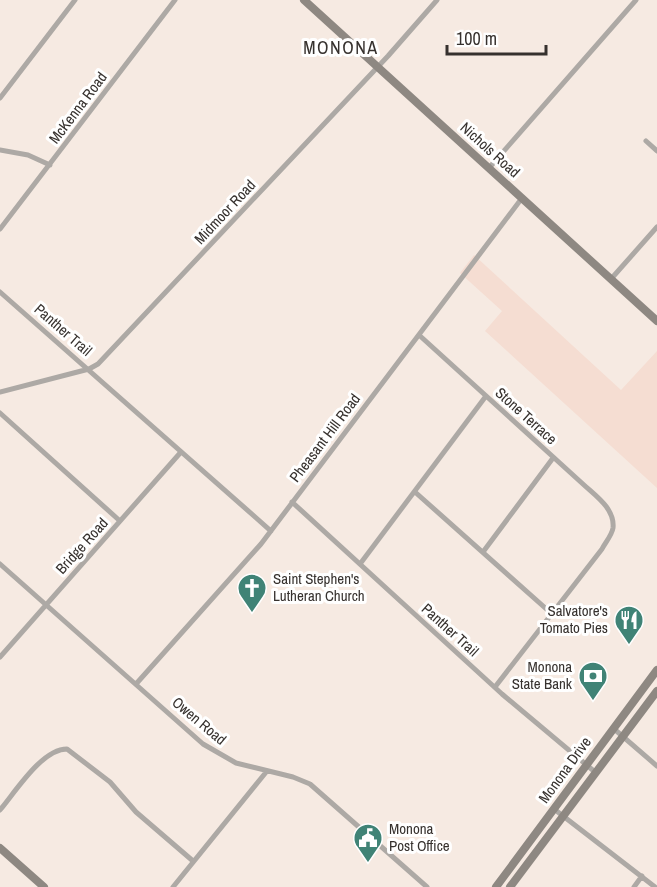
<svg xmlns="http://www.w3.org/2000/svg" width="657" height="887" font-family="'Archivo Narrow',sans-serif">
	<rect width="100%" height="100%" fill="#f6eae2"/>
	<!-- education -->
	<path fill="#f5ddd2" d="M 474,255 L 621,390 L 657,351 L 657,488 L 485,331 L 502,311 L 460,273 Z"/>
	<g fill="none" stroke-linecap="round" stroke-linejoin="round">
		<!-- street -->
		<path stroke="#ada9a5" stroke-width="5" d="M 0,98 L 75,0
			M 646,141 L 657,151
			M 0,150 L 28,155 L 50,165
			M 489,168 L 636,0
			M 0,229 L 175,0
			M 611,279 L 657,227
			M 0,292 L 271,531
			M 419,335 L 584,485 C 596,496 615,509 613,528 C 612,535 605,543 602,549 L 495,687
			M 0,392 L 89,369 L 98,364 L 388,56 L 437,0
			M 0,413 L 120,521
			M 415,492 L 552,614
			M 292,502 L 502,694 L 595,772
			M 483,552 L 553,458
			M 0,564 L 203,744 L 236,763 L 293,777 L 310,784 L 427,887
			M 360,564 L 486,396
			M 0,657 L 181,452
			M 136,684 L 261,544 L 522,198
			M 613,728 L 657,766
			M 554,809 L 655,887
			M 0,810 C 16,791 42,749 67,749 L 110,782 L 136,812 L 193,861
			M 173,887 L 267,771
			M 634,887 L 642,876"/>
		<!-- secondary -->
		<path stroke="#8e8882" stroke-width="8" d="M 304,0 L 657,321
			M 0,848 L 44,887
			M 496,887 L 657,670
			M 510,887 L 657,691"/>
	</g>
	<!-- icons -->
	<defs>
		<g id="church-pin" transform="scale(1.5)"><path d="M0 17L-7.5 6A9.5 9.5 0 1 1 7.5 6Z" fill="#408376" stroke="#fff"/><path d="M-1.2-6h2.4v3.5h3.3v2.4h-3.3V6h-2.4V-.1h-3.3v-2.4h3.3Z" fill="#fff"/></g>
		<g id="restaurant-pin" transform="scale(1.5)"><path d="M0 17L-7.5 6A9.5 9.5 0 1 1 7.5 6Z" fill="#408376" stroke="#fff"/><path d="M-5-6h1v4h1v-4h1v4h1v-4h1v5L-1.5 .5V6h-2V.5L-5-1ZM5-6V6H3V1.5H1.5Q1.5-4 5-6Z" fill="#fff"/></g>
		<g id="bank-pin" transform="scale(1.5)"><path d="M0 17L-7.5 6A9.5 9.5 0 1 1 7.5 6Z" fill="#408376" stroke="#fff"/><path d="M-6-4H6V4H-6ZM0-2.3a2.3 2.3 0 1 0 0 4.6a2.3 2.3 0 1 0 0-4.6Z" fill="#fff"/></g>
		<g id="civic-pin" transform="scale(1.5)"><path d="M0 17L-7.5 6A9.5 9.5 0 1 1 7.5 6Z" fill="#408376" stroke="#fff"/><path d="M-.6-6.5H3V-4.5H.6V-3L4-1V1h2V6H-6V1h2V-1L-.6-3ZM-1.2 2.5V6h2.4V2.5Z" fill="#fff"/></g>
	</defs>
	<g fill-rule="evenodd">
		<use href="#church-pin" x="252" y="588"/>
		<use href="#restaurant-pin" x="629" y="620"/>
		<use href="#bank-pin" x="593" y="676"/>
		<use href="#civic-pin" x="368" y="838"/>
	</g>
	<g text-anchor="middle" stroke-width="6" stroke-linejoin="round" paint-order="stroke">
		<!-- street labels -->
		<g font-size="15" fill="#36312e" stroke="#fff">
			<text transform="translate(78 108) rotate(-53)" y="5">McKenna Road</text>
			<text transform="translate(490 150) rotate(42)" y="5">Nichols Road</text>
			<text transform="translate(225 212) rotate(-47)" y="5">Midmoor Road</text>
			<text transform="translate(63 330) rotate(41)" y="5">Panther Trail</text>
			<text transform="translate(526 416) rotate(42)" y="5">Stone Terrace</text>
			<text transform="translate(325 438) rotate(-53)" y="5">Pheasant Hill Road</text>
			<text transform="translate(82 546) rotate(-48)" y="5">Bridge Road</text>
			<text transform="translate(450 630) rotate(42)" y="5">Panther Trail</text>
			<text transform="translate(199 721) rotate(40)" y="5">Owen Road</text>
			<text transform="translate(565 770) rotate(-54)" y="5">Monona Drive</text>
		</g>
		<!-- poi labels -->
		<g font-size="15" fill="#36312e" stroke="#fff" text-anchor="start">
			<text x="273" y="584">Saint Stephen's<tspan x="273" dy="17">Lutheran Church</tspan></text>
			<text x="608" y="616" text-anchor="end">Salvatore's<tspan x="608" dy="17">Tomato Pies</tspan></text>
			<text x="572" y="672" text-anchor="end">Monona<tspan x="572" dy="17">State Bank</tspan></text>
			<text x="389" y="834">Monona<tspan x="389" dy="17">Post Office</tspan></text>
		</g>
		<!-- quarter labels -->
		<g font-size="18" letter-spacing="1.5" fill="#36312e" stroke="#fff">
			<text x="341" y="54">MONONA</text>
		</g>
	</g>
	<!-- scale -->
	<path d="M447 45v9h99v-9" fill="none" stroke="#36312e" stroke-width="3"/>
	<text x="456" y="45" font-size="18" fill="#36312e" stroke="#ffffff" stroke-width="4.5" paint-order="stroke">100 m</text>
</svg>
